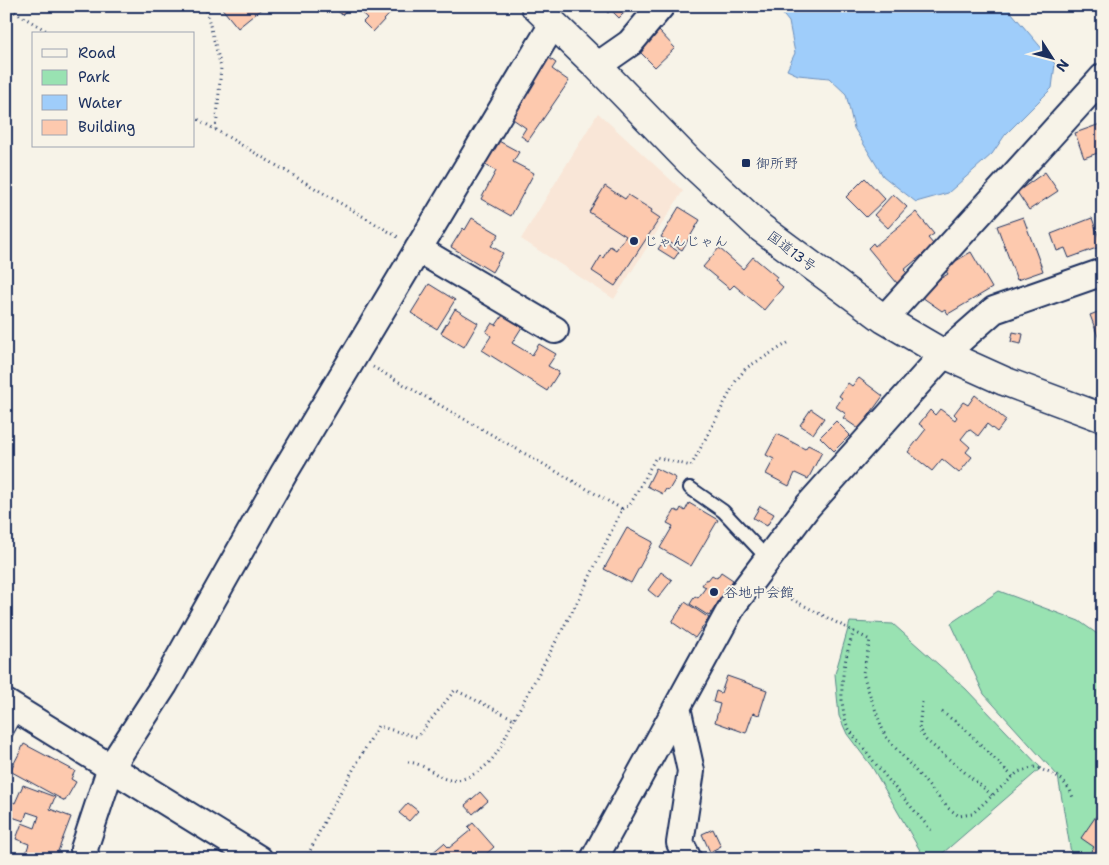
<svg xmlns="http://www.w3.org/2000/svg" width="1109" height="865" font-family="'Shantell Sans','Klee One',sans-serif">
	<rect width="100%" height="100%" fill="#f7f3e8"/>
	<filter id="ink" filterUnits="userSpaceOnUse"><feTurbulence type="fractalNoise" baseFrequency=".02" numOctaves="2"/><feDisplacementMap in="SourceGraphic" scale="10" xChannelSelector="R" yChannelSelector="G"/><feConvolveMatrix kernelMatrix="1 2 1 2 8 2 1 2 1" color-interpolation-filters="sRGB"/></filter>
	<g filter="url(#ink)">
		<!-- built -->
		<path fill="#f9e6d7" d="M 598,113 L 683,191 L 614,299 L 521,239 Z"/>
		<!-- green -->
		<path fill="#99e2b2" stroke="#5a8888" d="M 999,591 L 1079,621 L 1103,638 L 1103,859 L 1072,859 L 1058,776 L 984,694 L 951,623 Z
			M 850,622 L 893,624 L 966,689 L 1041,768 L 936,859 L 925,859 L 872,767 L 847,734 L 839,716 L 835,674 Z"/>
		<!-- water -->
		<path fill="#9fcdfa" stroke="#6a8ebc" d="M 776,6 L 1006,6 L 1055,64 L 1052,88 L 1005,135 L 992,154 L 948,193 L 916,202 L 883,176 L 854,128 L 846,94 L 829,78 L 798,75 L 787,70 L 795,53 L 789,22 Z"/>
		<!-- building -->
		<path fill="#fdc9ae" stroke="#1b2f5e" d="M 220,6 L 265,6 L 238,28 Z
			M 332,6 L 350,6 L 342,15 Z
			M 354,6 L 397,6 L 373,32 L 363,22 L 367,18 Z
			M 601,6 L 631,6 L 619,18 L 611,10 L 608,13 Z
			M 659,31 L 675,48 L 655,67 L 639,51 Z
			M 549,58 L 556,63 L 552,69 L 569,81 L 528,141 L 521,136 L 526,128 L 510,117 Z
			M 1103,123 L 1103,151 L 1084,158 L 1075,133 Z
			M 495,139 L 519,152 L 513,162 L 534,173 L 511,216 L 481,199 L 496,171 L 482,163 Z
			M 1045,172 L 1058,191 L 1029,210 L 1017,192 Z
			M 865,178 L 885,199 L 866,217 L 846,197 Z
			M 605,186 L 625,199 L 628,195 L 652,210 L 651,212 L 660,218 L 615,286 L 592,271 L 601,256 L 603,258 L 610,246 L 616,250 L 626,236 L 589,212 Z
			M 893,194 L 907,207 L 888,228 L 874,215 Z
			M 679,207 L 700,220 L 682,250 L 661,237 Z
			M 916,212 L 934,234 L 928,238 L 934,245 L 904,270 L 908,274 L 897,283 L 868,248 L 873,243 L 875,246 Z
			M 1023,217 L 1043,271 L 1017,280 L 997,226 Z
			M 472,218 L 499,234 L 491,246 L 503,253 L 492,272 L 451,247 L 463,228 L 465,230 Z
			M 1092,218 L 1102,246 L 1069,258 L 1065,248 L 1057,251 L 1051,234 Z
			M 663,242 L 679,252 L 674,259 L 658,249 Z
			M 719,248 L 743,269 L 753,257 L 777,277 L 775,280 L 783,287 L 764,310 L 734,285 L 730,289 L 703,267 Z
			M 971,252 L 992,288 L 948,314 L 945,309 L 942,311 L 916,293 L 948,274 L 944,268 Z
			M 429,284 L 455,300 L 437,329 L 411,313 Z
			M 455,309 L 478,323 L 464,347 L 441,333 Z
			M 1103,310 L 1103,347 L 1102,347 L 1090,315 Z
			M 503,315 L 522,327 L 512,343 L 532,355 L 539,344 L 556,354 L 548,366 L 559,372 L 547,391 L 482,350 L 491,336 L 486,332 L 492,323 L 496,325 Z
			M 1013,332 L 1023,334 L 1021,344 L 1011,342 Z
			M 859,378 L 883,396 L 859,429 L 843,418 L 846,414 L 836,407 L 842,398 L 839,396 L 848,383 L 852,386 Z
			M 975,395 L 1006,420 L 997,432 L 987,424 L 978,436 L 969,429 L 961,439 L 970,447 L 966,452 L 972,457 L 959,473 L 942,459 L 932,471 L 908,452 L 926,429 L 919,424 L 930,410 L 935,415 L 940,409 L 955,420 L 957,417 L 954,414 L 963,402 L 968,405 Z
			M 811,409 L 824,418 L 813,434 L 800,425 Z
			M 836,421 L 850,435 L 834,451 L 820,437 Z
			M 777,434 L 805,449 L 808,445 L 822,452 L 808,479 L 795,473 L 789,486 L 766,474 L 774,459 L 766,455 Z
			M 656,468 L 676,478 L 669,490 L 666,489 L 663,494 L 647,486 Z
			M 689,503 L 718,520 L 691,566 L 660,548 L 673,526 L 667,523 L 675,510 L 679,512 L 681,508 L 685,511 Z
			M 760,506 L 774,514 L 767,526 L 753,518 Z
			M 627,528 L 653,542 L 631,583 L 604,569 Z
			M 661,572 L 672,580 L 658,598 L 648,590 Z
			M 721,572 L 733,580 L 709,616 L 690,604 L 695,596 L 698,598 L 706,587 L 702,585 L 706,579 L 708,580 L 712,575 L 717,578 Z
			M 685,602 L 709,618 L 695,638 L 672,622 Z
			M 727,676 L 767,690 L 759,715 L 753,713 L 746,733 L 715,722 L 720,704 L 713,702 L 716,691 L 721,693 Z
			M 24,744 L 75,771 L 71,779 L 76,782 L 65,801 L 10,771 Z
			M 23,785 L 55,797 L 50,809 L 71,817 L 55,859 L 24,859 L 29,844 L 16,839 L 22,823 L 35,828 L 39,816 L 27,812 L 24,821 L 6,815 L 8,800 L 15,803 Z
			M 480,792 L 488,801 L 473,814 L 465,805 Z
			M 408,803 L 418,811 L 409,821 L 399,813 Z
			M 1103,806 L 1103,853 L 1099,859 L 1090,853 L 1094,847 L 1081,838 Z
			M 473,823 L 494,847 L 485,855 L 487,857 L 485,859 L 425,859 L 444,843 L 449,848 L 471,830 L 468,827 Z
			M 713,829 L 721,846 L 710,852 L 702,834 Z"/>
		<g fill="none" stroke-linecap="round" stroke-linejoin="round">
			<!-- service casing -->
			<g stroke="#1b2f5e" stroke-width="16">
				<path id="service" d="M 690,488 L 723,511 L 768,559
					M 6,732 L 18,710"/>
			</g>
			<!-- minor casing -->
			<g stroke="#1b2f5e" stroke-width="30">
				<path id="minor" d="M 597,66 L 630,43 L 661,6
					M 418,249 L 555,330
					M 884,319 L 1103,77
					M 6,703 L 259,859
					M 677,707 L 691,771 L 680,843 L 688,859
					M 86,859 L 84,849 L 111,767 L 164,685 L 284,473 L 553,24
					M 594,859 L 733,605 L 808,506 L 944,354 L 994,310 L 1103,272"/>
			</g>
			<!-- trunk casing -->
			<g stroke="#1b2f5e" stroke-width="31">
				<path id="trunk" d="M 535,6 L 597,66 L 689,161 L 761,228 L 884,319 L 944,354 L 1004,381 L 1103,418"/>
			</g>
			<!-- path -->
			<path stroke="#1b2f5e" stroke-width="3" stroke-dasharray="1 4" stroke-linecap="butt" d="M 205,6 L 221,67 L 216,130
				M 6,7 L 52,34
				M 194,117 L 398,237
				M 622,509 L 630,505 L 656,457 L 691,466 L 736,381 L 746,368 L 788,343
				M 774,590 L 870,640 L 863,673 L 867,687 L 885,736 L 948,808 L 959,816 L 972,814 L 1018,772 L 1035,767 L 1050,773 L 1062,780 L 1070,790 L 1074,800
				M 854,631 C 844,659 837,693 846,722 C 848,730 857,740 863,747 C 884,776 908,803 931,830
				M 922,702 L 919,729 L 926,740 L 992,795
				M 942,712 L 964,728 L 1013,777
				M 408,762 C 421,763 432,772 443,778 C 452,782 462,780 470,776 C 496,764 502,743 514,719
				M 306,859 L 327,816 L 378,726 L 417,737 L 455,690 L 514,719 L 581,595 L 622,509 L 373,367
				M 647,859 L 659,850"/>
			<!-- service -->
			<use href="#service" stroke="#f7f3e8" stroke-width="12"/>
			<!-- minor -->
			<use href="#minor" stroke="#f7f3e8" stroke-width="26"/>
			<!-- trunk -->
			<use href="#trunk" stroke="#f7f3e8" stroke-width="28"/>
		</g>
	</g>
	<!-- markers -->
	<g fill="#1b2f5e" stroke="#f7f3e8" stroke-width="2">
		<rect x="741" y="158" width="10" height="10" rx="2.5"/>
		<circle cx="634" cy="241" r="5"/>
		<circle cx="714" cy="592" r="5"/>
	</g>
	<g text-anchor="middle" stroke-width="4" stroke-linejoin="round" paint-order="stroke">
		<!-- poi labels -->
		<g font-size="14" fill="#1b2f5e" stroke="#f7f3e8" text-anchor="start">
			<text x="756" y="168">御所野</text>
			<text x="644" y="246">じゃんじゃん</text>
			<text x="724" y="597">谷地中会館</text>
		</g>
		<!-- street labels -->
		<g font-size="14" fill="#1b2f5e" stroke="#f7f3e8">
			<text transform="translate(792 251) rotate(37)" y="5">国道13号</text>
		</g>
	</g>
	<!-- margin -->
	<rect width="1109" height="865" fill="none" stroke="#f7f3e8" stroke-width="25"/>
	<rect x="12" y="12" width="1084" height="840" fill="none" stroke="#1b2f5e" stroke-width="2" filter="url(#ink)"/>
	<!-- legend -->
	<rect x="32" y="32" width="162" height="115" fill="#f7f3e8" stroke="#9fa5b1"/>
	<rect x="42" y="49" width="25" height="8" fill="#f7f3e8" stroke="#9fa5b1"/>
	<text x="78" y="58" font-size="15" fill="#1b2f5e">Road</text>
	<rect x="42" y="70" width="25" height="15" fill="#99e2b2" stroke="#9fa5b1"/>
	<text x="78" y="82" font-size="15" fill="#1b2f5e">Park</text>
	<rect x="42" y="95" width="25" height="15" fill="#9fcdfa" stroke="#9fa5b1"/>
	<text x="78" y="108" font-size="15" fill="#1b2f5e">Water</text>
	<rect x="42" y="120" width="25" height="15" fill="#fdc9ae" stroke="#9fa5b1"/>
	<text x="78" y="132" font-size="15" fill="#1b2f5e">Building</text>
	<!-- north arrow -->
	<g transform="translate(1052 58) rotate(126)" stroke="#f7f3e8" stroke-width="4" paint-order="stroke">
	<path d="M0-4L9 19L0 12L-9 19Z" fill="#1b2f5e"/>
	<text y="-8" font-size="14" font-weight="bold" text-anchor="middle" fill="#1b2f5e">N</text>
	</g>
</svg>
